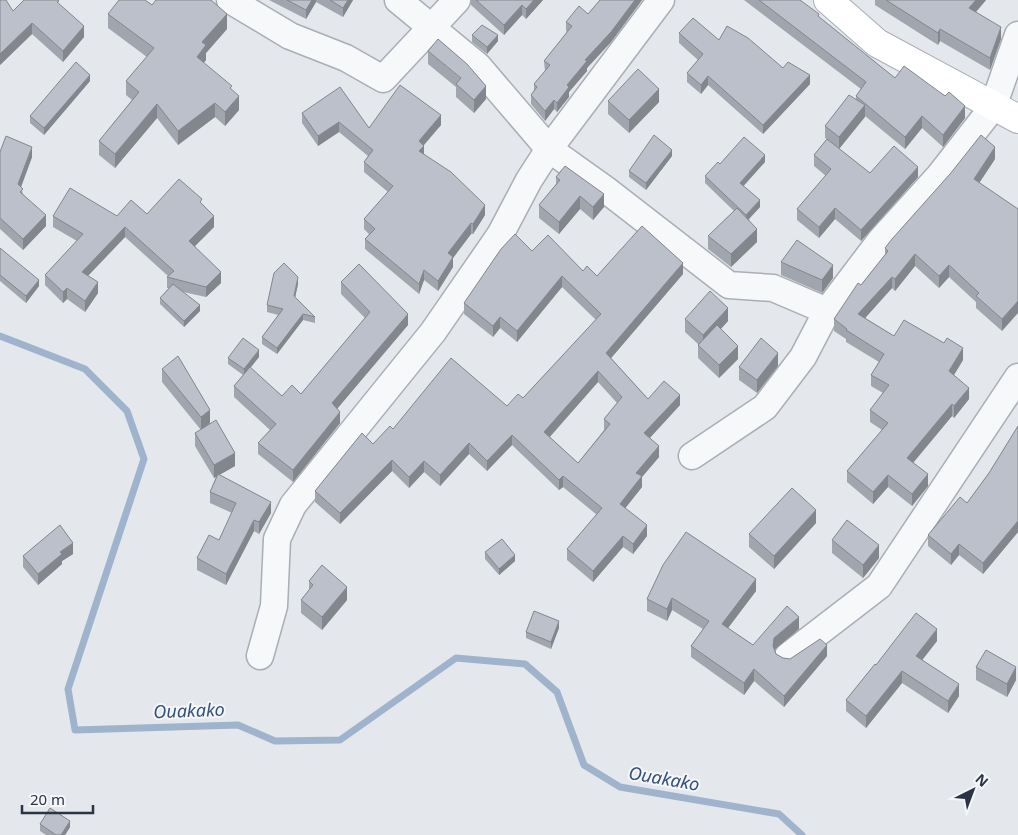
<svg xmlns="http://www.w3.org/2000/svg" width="1018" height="835" font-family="'Noto Sans',sans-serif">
	<rect width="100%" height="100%" fill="#e4e7ec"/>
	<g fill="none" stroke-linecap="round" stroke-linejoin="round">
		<!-- stream -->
		<path stroke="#9fb4cc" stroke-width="7" d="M 0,336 L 85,369 L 127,411 L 144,459 L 68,689 L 75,730 L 238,725 L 275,741 L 340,740 L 456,658 L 525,664 L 557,692 L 584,765 L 620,787 L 779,814 L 802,835"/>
		<!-- street casing -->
		<g stroke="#a9aeb7" stroke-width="29">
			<path id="street" d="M 230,0 L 290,36 L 346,58 L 383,79 L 457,0
				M 398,0 L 478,66 L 549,149 L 605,189 L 729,285 L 773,288 L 827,311
				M 692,456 L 765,407 L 803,357 L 827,311 L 880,241 L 939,176 L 993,107 L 1018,35
				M 260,656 L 274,606 L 277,539 L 293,505 L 433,332 L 500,235 L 529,180 L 549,149 L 661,0
				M 788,656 L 879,586 L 1018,377"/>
		</g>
		<!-- secondary casing -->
		<g stroke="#a9aeb7" stroke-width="30">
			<path id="secondary" d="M 828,0 L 877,43 L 1018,119"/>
		</g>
		<!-- street -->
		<use href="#street" stroke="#f7f8fa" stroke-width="26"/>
		<!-- secondary -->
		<use href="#secondary" stroke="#fff" stroke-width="28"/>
	</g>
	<!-- wall -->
	<path fill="#a1a5ae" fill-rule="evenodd" d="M 0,0 L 13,11 L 59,4 L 84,37 L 63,62 L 32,34 L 0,65 Z
		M 269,0 L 353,0 L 343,17 L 316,2 L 306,19 Z
		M 471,0 L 543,0 L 526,19 L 522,15 L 504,35 L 471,5 Z
		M 600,0 L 642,0 L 611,42 L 587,68 L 587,71 L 569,92 L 569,97 L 557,112 L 554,109 L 545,121 L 531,104 L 531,95 L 534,90 L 534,84 L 545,71 L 544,61 L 567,32 L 566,31 L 566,22 L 588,14 Z
		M 744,0 L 800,0 L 819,17 L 895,78 L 965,118 L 943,147 L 922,128 L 905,149 L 865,116 L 839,149 L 870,173 L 918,177 L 861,241 L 835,219 L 819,238 L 797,220 L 797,209 L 826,176 L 814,166 L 814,155 L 827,139 L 825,138 L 825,126 L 856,99 L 856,96 L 861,89 Z
		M 875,0 L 986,0 L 976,12 L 1001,39 L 990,70 L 940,41 L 938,45 L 875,5 Z
		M 152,5 L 227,29 L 206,53 L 206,60 L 203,63 L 232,90 L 239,110 L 225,126 L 215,117 L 178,145 L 157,118 L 115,168 L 99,155 L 99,141 L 132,100 L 126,95 L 126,81 L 147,57 L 108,28 L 108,14 Z
		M 679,33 L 719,40 L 783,68 L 810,84 L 763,134 L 708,85 L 701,94 L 687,82 L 687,73 L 698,60 L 679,43 Z
		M 472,35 L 498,41 L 487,54 L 472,42 Z
		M 428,51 L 486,99 L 474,113 L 456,97 L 456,87 L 428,64 Z
		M 90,81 L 44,135 L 30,123 L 30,116 Z
		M 608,101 L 659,102 L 629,133 L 608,114 Z
		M 302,113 L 369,128 L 441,125 L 423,145 L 424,154 L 485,215 L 473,234 L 471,234 L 453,258 L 453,267 L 438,291 L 424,280 L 419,294 L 365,249 L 365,239 L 369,234 L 364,229 L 364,219 L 388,192 L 364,172 L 364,162 L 368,156 L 339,132 L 318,146 L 302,123 Z
		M 0,152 L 32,157 L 21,187 L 23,194 L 46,226 L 23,250 L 0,229 Z
		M 672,156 L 646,190 L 629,177 L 629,171 Z
		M 995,159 L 979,183 L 1018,209 L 1002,331 L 976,308 L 976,302 L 949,277 L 939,288 L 915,266 L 895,291 L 892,288 L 865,318 L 894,336 L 963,360 L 954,375 L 969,399 L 954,418 L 952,416 L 913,463 L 928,486 L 912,506 L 888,487 L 873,504 L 847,482 L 847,471 L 882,430 L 870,422 L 870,410 L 883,393 L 871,386 L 871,375 L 879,362 L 846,342 L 846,339 L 834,331 L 834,319 L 885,255 L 885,248 Z
		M 765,162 L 743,186 L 760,207 L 749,219 L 757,242 L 731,267 L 708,249 L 708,236 L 734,211 L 705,183 L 705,176 L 720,164 Z
		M 556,177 L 604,207 L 593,220 L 580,209 L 559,234 L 539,218 L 539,205 L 556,184 Z
		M 202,205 L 214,227 L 195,246 L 221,283 L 206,297 L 183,292 L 200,311 L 184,327 L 160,304 L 160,298 L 169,288 L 167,288 L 167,277 L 168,276 L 125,237 L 88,276 L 98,293 L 85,312 L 67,299 L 63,303 L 45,285 L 45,275 L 77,241 L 53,227 L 53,216 L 117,216 L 147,214 Z
		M 0,248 L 39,286 L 26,303 L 0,281 Z
		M 532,251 L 583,271 L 597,276 L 683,274 L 611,358 L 648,399 L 680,405 L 650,438 L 659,457 L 642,477 L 642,487 L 625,508 L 647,536 L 633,554 L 623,547 L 593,582 L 567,560 L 567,549 L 597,515 L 563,487 L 559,490 L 512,445 L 487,471 L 469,454 L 440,486 L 424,472 L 409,488 L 392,471 L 340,524 L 315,502 L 315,491 L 393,429 L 507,406 L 523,398 L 596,320 L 562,287 L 517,342 L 500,328 L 493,337 L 464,314 L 464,303 ZM 598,382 L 617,403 L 604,419 L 604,430 L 578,463 L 550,437 Z
		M 781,262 L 833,278 L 822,293 L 781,275 Z
		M 341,282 L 408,325 L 337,408 L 340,423 L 293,482 L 258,454 L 258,443 L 270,430 L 234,397 L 234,386 L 243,375 L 228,364 L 228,358 L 259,357 L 250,368 L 282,396 L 301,394 L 365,318 L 341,294 Z
		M 298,284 L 295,297 L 315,317 L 315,323 L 303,320 L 277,354 L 262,344 L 262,337 L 278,315 L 267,312 L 267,305 Z
		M 685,319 L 728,321 L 721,329 L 738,359 L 719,378 L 698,358 L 698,344 L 685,332 Z
		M 778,366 L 757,393 L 739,380 L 739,367 Z
		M 162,369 L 210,423 L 202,429 L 235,466 L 219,475 L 271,513 L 259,534 L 254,531 L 226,585 L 197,570 L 197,558 L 219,540 L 232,513 L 210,503 L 210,492 L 216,477 L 214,478 L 195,446 L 195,433 L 201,430 L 162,382 Z
		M 1018,426 L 1018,532 L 983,574 L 959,555 L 951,565 L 928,546 L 928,535 L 967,503 L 989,473 Z
		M 816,523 L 774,569 L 749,547 L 749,534 Z
		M 832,540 L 879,558 L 863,578 L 832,553 Z
		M 485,552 L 515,561 L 499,575 L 485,559 Z
		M 73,554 L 62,561 L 62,564 L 38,585 L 23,567 L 23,556 Z
		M 309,581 L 347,600 L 322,630 L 301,613 L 301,600 L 309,590 Z
		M 756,591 L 728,628 L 753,645 L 799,629 L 775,650 L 776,654 L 783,658 L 790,659 L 827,656 L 784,707 L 754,681 L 744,695 L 691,657 L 691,646 L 703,629 L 672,610 L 667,621 L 647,611 L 647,599 Z
		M 559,628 L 551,649 L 526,638 L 526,632 Z
		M 937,641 L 922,660 L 959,696 L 948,713 L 902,683 L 866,728 L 846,711 L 846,700 L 876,665 Z
		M 976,667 L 1016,680 L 1007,697 L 976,680 Z
		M 40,824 L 70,827 L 65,835 L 46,835 L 40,831 Z"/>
	<!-- shaded-wall -->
	<path fill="#83868d" d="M 312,0 L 316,0 L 316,2 L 306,19 L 306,10 Z
		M 348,0 L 353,0 L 343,17 L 343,8 Z
		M 534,0 L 543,0 L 526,19 L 526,9 Z
		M 635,0 L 642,0 L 611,42 L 587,68 L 587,71 L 569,92 L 569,97 L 557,112 L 557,103 L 567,85 L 585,60 Z
		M 976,0 L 986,0 L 969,20 L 969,8 Z
		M 522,5 L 522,15 L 504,35 L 504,25 Z
		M 227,14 L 227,29 L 206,53 L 206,60 L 197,72 L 197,57 L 202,42 Z
		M 32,23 L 32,34 L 0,65 L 0,54 Z
		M 84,26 L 84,37 L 63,62 L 63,51 Z
		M 1001,27 L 1001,39 L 990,70 L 990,58 Z
		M 940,29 L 940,41 L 938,45 L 938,33 Z
		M 498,35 L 498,41 L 487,54 L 487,47 Z
		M 90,75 L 90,81 L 44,135 L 44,128 Z
		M 810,75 L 810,84 L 763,134 L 763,125 Z
		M 708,76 L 708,85 L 701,94 L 701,85 Z
		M 486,86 L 486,99 L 474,113 L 474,100 Z
		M 659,89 L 659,102 L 629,133 L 629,120 Z
		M 239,96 L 239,110 L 225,126 L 225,112 Z
		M 554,100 L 554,109 L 545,121 L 545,111 Z
		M 215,103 L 215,117 L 178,145 L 178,131 Z
		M 157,104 L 157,118 L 115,168 L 115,154 Z
		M 865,105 L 865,117 L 839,149 L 839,137 Z
		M 965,106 L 965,118 L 943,147 L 943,135 Z
		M 441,115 L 441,125 L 419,151 L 419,141 Z
		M 922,116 L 922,128 L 905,149 L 905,137 Z
		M 339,122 L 339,132 L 318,146 L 318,136 Z
		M 424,146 L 424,156 L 419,151 Z
		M 32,147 L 32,157 L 18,195 L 18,184 Z
		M 995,147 L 995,159 L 974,191 L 974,179 Z
		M 672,150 L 672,156 L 646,190 L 646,183 Z
		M 765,155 L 765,162 L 740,190 L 740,183 Z
		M 918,167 L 918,177 L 861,241 L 861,230 Z
		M 604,194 L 604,207 L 593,220 L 593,207 Z
		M 580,196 L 580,209 L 559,234 L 559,222 Z
		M 760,200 L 760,207 L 746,222 L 746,215 Z
		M 485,205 L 485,215 L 473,234 L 473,224 Z
		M 835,208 L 835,219 L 819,238 L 819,227 Z
		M 46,215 L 46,226 L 23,250 L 23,239 Z
		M 214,216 L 214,227 L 189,252 L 189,241 Z
		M 471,223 L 471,234 L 453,258 L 453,267 L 438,291 L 438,281 L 448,253 Z
		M 125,227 L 125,237 L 82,282 L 82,272 Z
		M 757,229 L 757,242 L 731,267 L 731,254 Z
		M 915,254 L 915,266 L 895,291 L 895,279 Z
		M 683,263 L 683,274 L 606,364 L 606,353 Z
		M 833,265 L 833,278 L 822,293 L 822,280 Z
		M 949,265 L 949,277 L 939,288 L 939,276 Z
		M 424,270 L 424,280 L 419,294 L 419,284 Z
		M 221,272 L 221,283 L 206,297 L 206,287 Z
		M 562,276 L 562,287 L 517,342 L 517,331 Z
		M 298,277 L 298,284 L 294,303 L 294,296 Z
		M 892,277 L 892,288 L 858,326 L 858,314 Z
		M 39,280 L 39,286 L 26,303 L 26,296 Z
		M 98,282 L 98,293 L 85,312 L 85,301 Z
		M 67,288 L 67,299 L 63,303 L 63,292 Z
		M 1018,301 L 1018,313 L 1002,331 L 1002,319 Z
		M 200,305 L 200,311 L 184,327 L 184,321 Z
		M 728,308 L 728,321 L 703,348 L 703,335 Z
		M 303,314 L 303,320 L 277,354 L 277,348 Z
		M 408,314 L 408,325 L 332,415 L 332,403 Z
		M 500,317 L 500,328 L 493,337 L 493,326 Z
		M 738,346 L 738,359 L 719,378 L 719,365 Z
		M 963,348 L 963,360 L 949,383 L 949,371 Z
		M 259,350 L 259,357 L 244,376 L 244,369 Z
		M 778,353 L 778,366 L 757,393 L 757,380 Z
		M 598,371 L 598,382 L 544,443 L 544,432 Z
		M 969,388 L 969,399 L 954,418 L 954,406 Z
		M 680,395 L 680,405 L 644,444 L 644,433 Z
		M 952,404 L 952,416 L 907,470 L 907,458 Z
		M 210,410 L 210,423 L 201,430 L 201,417 Z
		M 340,412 L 340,423 L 293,482 L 293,470 Z
		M 512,435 L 512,445 L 487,471 L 487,461 Z
		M 469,443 L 469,454 L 440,486 L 440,475 Z
		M 659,446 L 659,457 L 642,477 L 642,487 L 620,515 L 620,504 L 636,473 Z
		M 235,453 L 235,466 L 214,478 L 214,465 Z
		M 392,460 L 392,471 L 340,524 L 340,513 Z
		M 424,461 L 424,472 L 409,488 L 409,477 Z
		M 928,474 L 928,486 L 912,506 L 912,494 Z
		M 888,475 L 888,487 L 873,504 L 873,492 Z
		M 563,476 L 563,487 L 559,490 L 559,480 Z
		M 271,502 L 271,513 L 259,534 L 259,522 Z
		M 816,510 L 816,523 L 774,569 L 774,556 Z
		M 254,520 L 254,531 L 226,585 L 226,574 Z
		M 1018,521 L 1018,532 L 983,574 L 983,563 Z
		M 647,525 L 647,536 L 633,554 L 633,544 Z
		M 623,536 L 623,547 L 593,582 L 593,571 Z
		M 73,543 L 73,554 L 62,561 L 62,564 L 38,585 L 38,574 L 60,552 Z
		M 959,544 L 959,555 L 951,565 L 951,554 Z
		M 879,545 L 879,558 L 863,578 L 863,565 Z
		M 515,555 L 515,561 L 499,575 L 499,569 Z
		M 756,579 L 756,591 L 722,636 L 722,624 Z
		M 347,587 L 347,600 L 322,630 L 322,617 Z
		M 672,598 L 672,610 L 667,621 L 667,609 Z
		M 799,617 L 799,629 L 774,650 L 773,646 L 774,638 Z
		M 559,621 L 559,628 L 551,649 L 551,642 Z
		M 937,629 L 937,641 L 916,668 L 916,656 Z
		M 827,645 L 827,656 L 784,707 L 784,696 Z
		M 1016,667 L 1016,680 L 1007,697 L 1007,684 Z
		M 754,669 L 754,681 L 744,695 L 744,683 Z
		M 902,671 L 902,683 L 866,728 L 866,716 Z
		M 959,684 L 959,696 L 948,713 L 948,701 Z
		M 70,821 L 70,827 L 65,835 L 61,835 Z"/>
	<!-- building -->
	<path fill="#bbc0ca" stroke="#83868d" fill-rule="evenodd" d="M 0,0 L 6,0 L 13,11 L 24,0 L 58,0 L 59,1 L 57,2 L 84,26 L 63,51 L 32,23 L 0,54 Z
		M 119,0 L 145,0 L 152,5 L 156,0 L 211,0 L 227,14 L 202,42 L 206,45 L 197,57 L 232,86 L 230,88 L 239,96 L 225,112 L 215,103 L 178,131 L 157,104 L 115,154 L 99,141 L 139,92 L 126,81 L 154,48 L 108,14 Z
		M 287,0 L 312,0 L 306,10 Z
		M 330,0 L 348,0 L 343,8 Z
		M 476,0 L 534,0 L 526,9 L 522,5 L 504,25 Z
		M 600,0 L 635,0 L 611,32 L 585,60 L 587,61 L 567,85 L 569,87 L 557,103 L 554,100 L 545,111 L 531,95 L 537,87 L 534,84 L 550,65 L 544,61 L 572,26 L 566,22 L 579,6 L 588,14 Z
		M 759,0 L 800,0 L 819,14 L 818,16 L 895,78 L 904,66 L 945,96 L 949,92 L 965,106 L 943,135 L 922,116 L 905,137 L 856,96 L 866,82 Z
		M 886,0 L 976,0 L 969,8 L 1001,27 L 990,58 L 940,29 L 938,33 Z
		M 693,18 L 719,40 L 727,26 L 748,38 L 783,68 L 788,62 L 810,75 L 763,125 L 708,76 L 701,85 L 687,73 L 703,54 L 679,33 Z
		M 482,25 L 498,35 L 487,47 L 472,35 Z
		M 438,39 L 467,64 L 486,86 L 474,100 L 456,84 L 461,78 L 428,51 Z
		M 76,62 L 90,75 L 44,128 L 30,116 Z
		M 638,69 L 659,89 L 629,120 L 608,101 Z
		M 400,85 L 441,115 L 419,141 L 424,146 L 419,151 L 451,172 L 485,205 L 473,224 L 471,223 L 448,253 L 453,257 L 438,281 L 424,270 L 419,284 L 365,239 L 375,229 L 364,219 L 393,186 L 364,162 L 373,150 L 339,122 L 318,136 L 302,113 L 340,87 L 369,128 Z
		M 849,95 L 865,105 L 839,137 L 825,126 Z
		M 654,135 L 672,150 L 646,183 L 629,171 Z
		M 981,135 L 995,147 L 974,179 L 1018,209 L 1018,301 L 1002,319 L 976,296 L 979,293 L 949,265 L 939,276 L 915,254 L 895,279 L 892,277 L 858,314 L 894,336 L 904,320 L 944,343 L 947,338 L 963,348 L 949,371 L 969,388 L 954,406 L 952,404 L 907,458 L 928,474 L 912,494 L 888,475 L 873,492 L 847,471 L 888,423 L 870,410 L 889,385 L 871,375 L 884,354 L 846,330 L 847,329 L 834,319 L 858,283 L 861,285 L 888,251 L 885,248 L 892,239 L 950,174 Z
		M 6,136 L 32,147 L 18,184 L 23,189 L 20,192 L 46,215 L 23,239 L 0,218 L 0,152 Z
		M 744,137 L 765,155 L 740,183 L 760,200 L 746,215 L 705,176 L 718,162 L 720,164 Z
		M 827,139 L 870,173 L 894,146 L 918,167 L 861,230 L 835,208 L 819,227 L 797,209 L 831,169 L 814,155 Z
		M 565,166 L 604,194 L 593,207 L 580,196 L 559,222 L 539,205 L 560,180 L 556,177 Z
		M 179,179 L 202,199 L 200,202 L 214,216 L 189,241 L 221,272 L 206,287 L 167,277 L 174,271 L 125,227 L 82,272 L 98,282 L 85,301 L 67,288 L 63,292 L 45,275 L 83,234 L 53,216 L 70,188 L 117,216 L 131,200 L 147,214 Z
		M 737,208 L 757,229 L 731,254 L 708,236 Z
		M 642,226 L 683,263 L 606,353 L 648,399 L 664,381 L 680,395 L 644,433 L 659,446 L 636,473 L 642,476 L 620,504 L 647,525 L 633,544 L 623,536 L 593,571 L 567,549 L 602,508 L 563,476 L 559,480 L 512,435 L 487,461 L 469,443 L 440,475 L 424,461 L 409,477 L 392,460 L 340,513 L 315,491 L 362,433 L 373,444 L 390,426 L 393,429 L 451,358 L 507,406 L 518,394 L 523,398 L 601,314 L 562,276 L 517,331 L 500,317 L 493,326 L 464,303 L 501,249 L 515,234 L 532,251 L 548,235 L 583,271 L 587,266 L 597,276 ZM 598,371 L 622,397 L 604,419 L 610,424 L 578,463 L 544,432 Z
		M 797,240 L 833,265 L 822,280 L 781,262 Z
		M 0,248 L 39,280 L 26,296 L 0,275 Z
		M 284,263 L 298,277 L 294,296 L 315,317 L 303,314 L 277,348 L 262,337 L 283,309 L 267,305 L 274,273 Z
		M 359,264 L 408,314 L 332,403 L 340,412 L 293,470 L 258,443 L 276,424 L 234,386 L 250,367 L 282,396 L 292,385 L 301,394 L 370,312 L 341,282 Z
		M 173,284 L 200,305 L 184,321 L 160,298 Z
		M 710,291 L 728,308 L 703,335 L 685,319 Z
		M 717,325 L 738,346 L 719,365 L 698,345 Z
		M 243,338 L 259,350 L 244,369 L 228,358 Z
		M 761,338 L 778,353 L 757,380 L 739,367 Z
		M 178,356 L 210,410 L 201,417 L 162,369 Z
		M 216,420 L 235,453 L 214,465 L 195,433 Z
		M 1018,426 L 1018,521 L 983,563 L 959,544 L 951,554 L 928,535 L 960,497 L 967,503 L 989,473 Z
		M 218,474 L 271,502 L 259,522 L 254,520 L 226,574 L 197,558 L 209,535 L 219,540 L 236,503 L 210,492 Z
		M 792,488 L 816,510 L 774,556 L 749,534 Z
		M 847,520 L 879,545 L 863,565 L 832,540 Z
		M 60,525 L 73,543 L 60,552 L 62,554 L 38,574 L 23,556 Z
		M 686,532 L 756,579 L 722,624 L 753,645 L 787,606 L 799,617 L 774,638 L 773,646 L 776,654 L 783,658 L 790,659 L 820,639 L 827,645 L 784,696 L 754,669 L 744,683 L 691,646 L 709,621 L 672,598 L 667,609 L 647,599 L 663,565 Z
		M 502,539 L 515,555 L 499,569 L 485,552 Z
		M 322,565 L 347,587 L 322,617 L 301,600 L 313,585 L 309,581 Z
		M 534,611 L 559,621 L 551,642 L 526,632 Z
		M 916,613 L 937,629 L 916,656 L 959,684 L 948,701 L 902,671 L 866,716 L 846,700 L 875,664 L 876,665 Z
		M 986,650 L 1016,667 L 1007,684 L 976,667 Z
		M 50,808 L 70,821 L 61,835 L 56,835 L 40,824 Z"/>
	<g text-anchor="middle" stroke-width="4" stroke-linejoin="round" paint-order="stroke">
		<!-- water labels -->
		<g font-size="18" font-style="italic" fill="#34527a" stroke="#f4f6f9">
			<text transform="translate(189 711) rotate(-2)" y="6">Ouakako</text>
			<text transform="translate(664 779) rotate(10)" y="6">Ouakako</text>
		</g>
	</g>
	<!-- north arrow -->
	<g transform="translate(973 790) rotate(42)" stroke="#f4f6f9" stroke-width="4" paint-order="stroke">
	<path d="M0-4L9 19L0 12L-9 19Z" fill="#2b3445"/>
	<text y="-8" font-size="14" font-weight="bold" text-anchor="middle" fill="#2b3445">N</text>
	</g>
	<!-- scale -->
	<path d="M22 805v8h71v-8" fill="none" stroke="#2b3445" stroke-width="2.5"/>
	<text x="30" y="805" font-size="15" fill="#2b3445" stroke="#f4f6f9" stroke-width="4" paint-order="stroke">20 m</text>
</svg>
